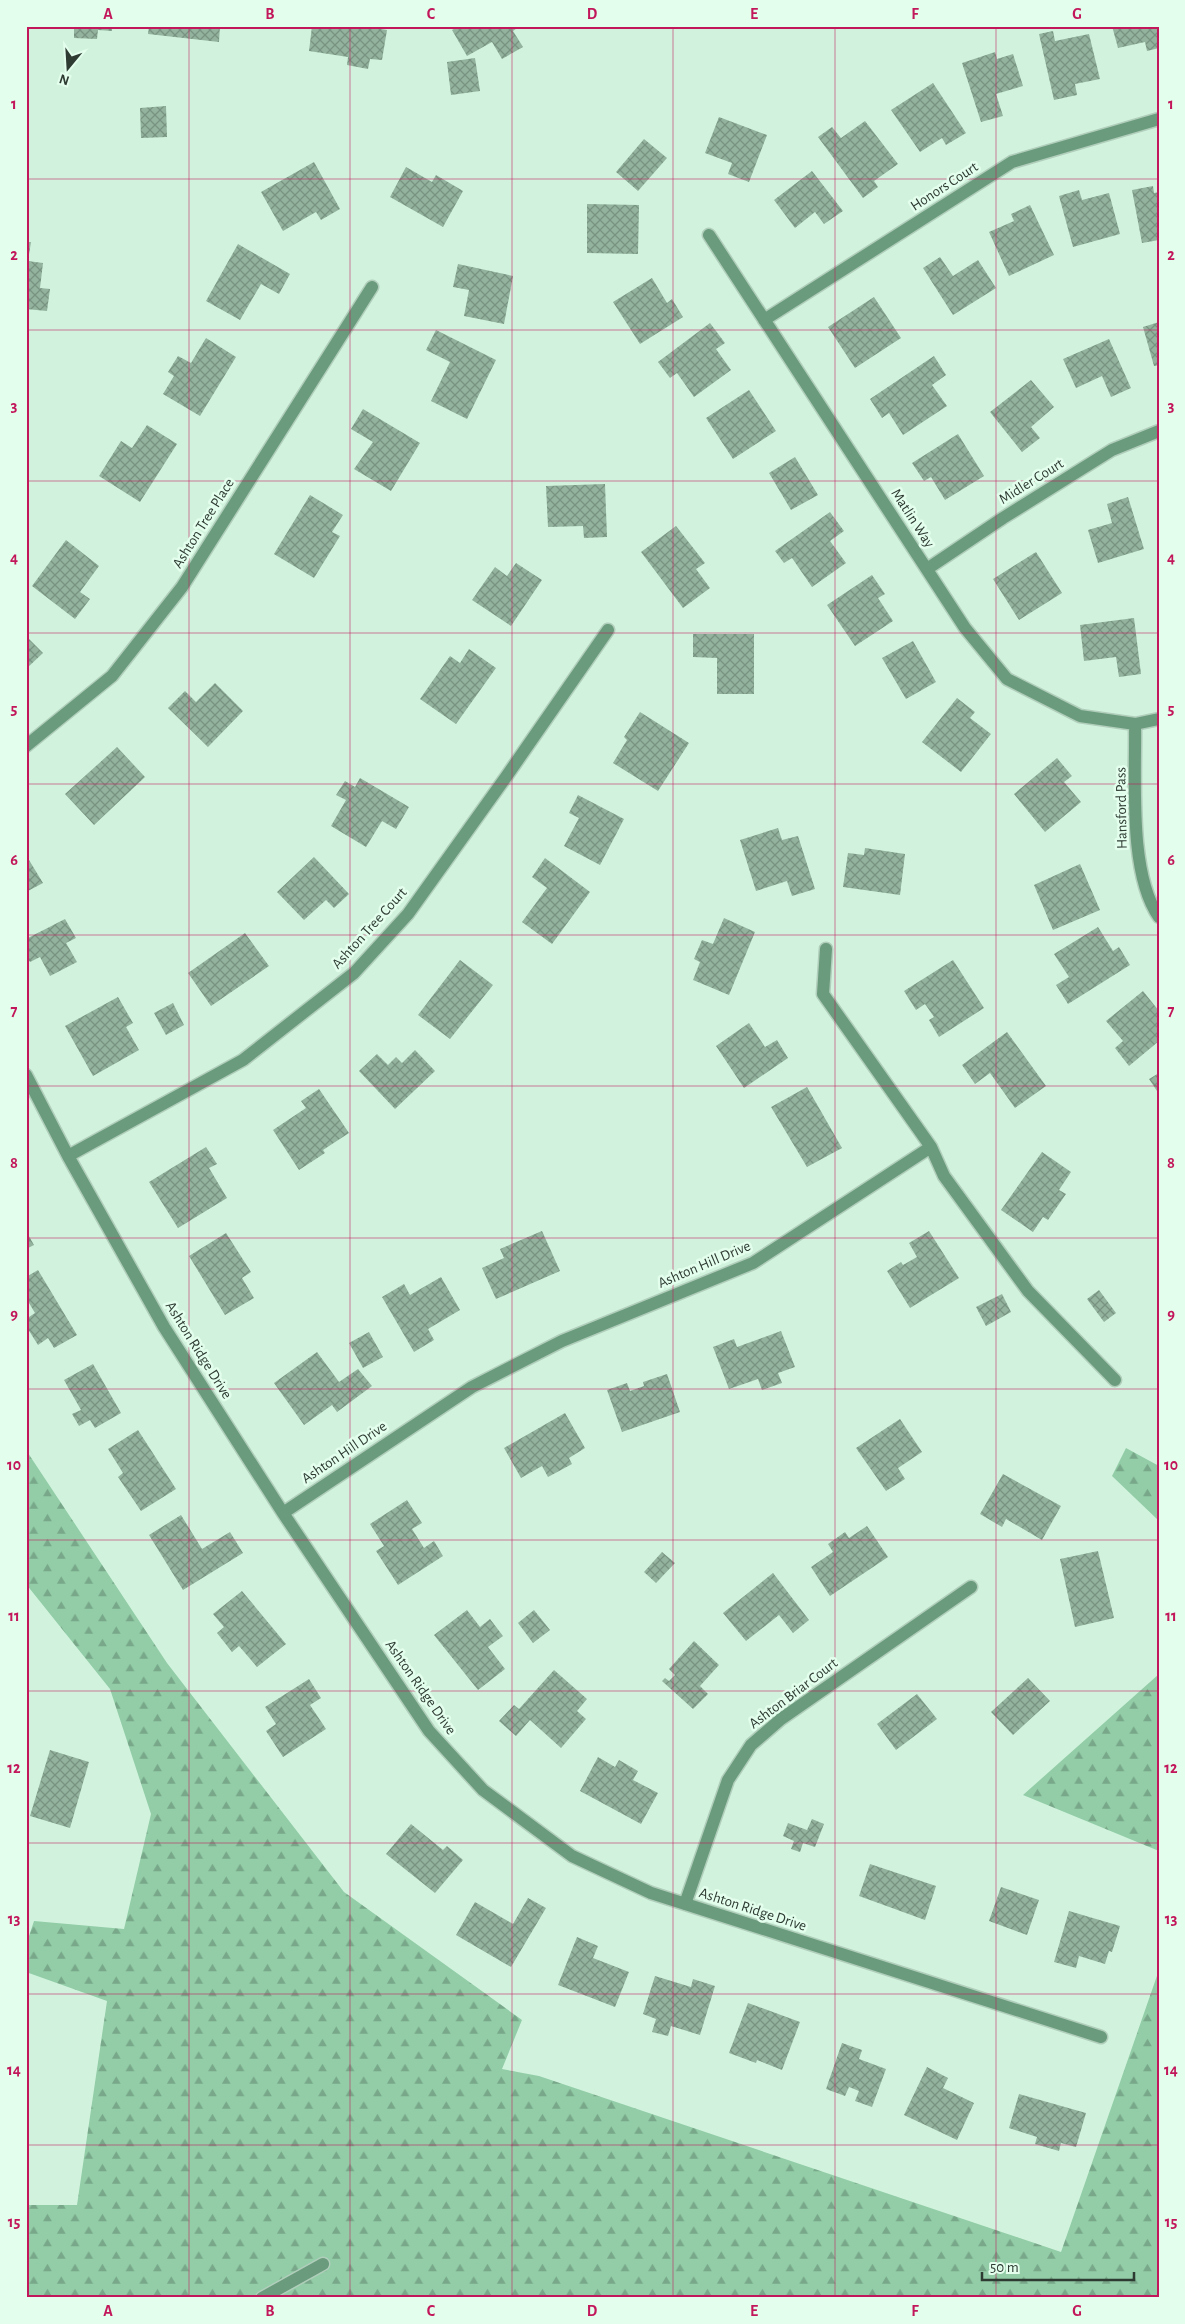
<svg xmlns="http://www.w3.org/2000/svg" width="1185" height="2324" font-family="'Alegreya Sans',sans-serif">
	<defs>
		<pattern id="forest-firs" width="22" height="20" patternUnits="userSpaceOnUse" patternTransform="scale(1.25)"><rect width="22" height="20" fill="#92cda7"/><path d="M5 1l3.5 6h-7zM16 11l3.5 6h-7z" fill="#78a889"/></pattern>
		<pattern id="building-cross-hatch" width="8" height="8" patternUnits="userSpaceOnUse" patternTransform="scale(1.25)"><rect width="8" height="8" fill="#93b39e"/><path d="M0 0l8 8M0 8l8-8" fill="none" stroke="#789381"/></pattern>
	</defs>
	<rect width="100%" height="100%" fill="#d1f3dd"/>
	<!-- forest -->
	<path fill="url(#forest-firs)" d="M 1126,1448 L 1159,1466 L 1159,1521 L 1112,1476 Z
		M 26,1450 L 167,1663 L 344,1892 L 522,2020 L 502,2069 L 539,2076 L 1061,2252 L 1159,1970 L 1159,2298 L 26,2298 L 26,2205 L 77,2205 L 107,2001 L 26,1972 L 26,1945 L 34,1921 L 124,1929 L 151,1814 L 110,1689 L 26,1584 Z
		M 1159,1674 L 1159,1851 L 1023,1795 Z"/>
	<!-- building -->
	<path fill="url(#building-cross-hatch)" d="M 74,26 L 112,26 L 112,31 L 98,30 L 97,39 L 74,38 Z
		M 149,26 L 220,26 L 219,42 L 148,34 Z
		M 312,26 L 363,26 L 387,30 L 382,60 L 370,59 L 368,69 L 347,65 L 348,57 L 309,51 Z
		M 459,26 L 520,26 L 513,31 L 523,47 L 502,59 L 492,42 L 467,56 L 452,30 Z
		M 1112,26 L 1159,26 L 1159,48 L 1147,51 L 1145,42 L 1118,48 Z
		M 1053,31 L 1055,41 L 1089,34 L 1100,79 L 1075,84 L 1077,95 L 1054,100 L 1039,34 Z
		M 995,52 L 997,59 L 1013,54 L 1023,86 L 996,94 L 1003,116 L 981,122 L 962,63 Z
		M 475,58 L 480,91 L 451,95 L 447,62 Z
		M 933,83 L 966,133 L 946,145 L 942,138 L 920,152 L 891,110 Z
		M 166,106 L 167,137 L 141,138 L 140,108 Z
		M 719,117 L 767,135 L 749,182 L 728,174 L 732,163 L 705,153 Z
		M 865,121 L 898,164 L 874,181 L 878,187 L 863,198 L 818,137 L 832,127 L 841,138 Z
		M 644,139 L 667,158 L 638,191 L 616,172 Z
		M 314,162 L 340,209 L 321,220 L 316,212 L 283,231 L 261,192 Z
		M 406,167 L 432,182 L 436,175 L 463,191 L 443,227 L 390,197 Z
		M 812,171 L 843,211 L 824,224 L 815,212 L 795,228 L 774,200 Z
		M 1153,186 L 1154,193 L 1159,192 L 1159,240 L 1142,243 L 1132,190 Z
		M 1079,190 L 1082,200 L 1109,193 L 1120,234 L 1073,247 L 1059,196 Z
		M 587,204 L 639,205 L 638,254 L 587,253 Z
		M 1030,205 L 1054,255 L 1009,276 L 989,232 L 1014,221 L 1011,214 Z
		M 26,242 L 31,242 L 28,261 L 43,263 L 40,288 L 50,289 L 47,311 L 26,309 Z
		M 238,244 L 290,274 L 279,294 L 261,284 L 240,320 L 206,301 Z
		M 940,257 L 953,276 L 978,260 L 996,288 L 953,315 L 923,268 Z
		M 458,264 L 513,276 L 504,324 L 464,316 L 469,290 L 453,287 Z
		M 652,278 L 667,303 L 672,299 L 683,317 L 640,344 L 613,302 Z
		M 874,297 L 901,338 L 855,368 L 828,327 Z
		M 1159,322 L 1159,365 L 1154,366 L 1143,327 Z
		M 710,323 L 725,343 L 716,349 L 731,370 L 694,397 L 677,373 L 670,378 L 658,362 Z
		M 436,330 L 496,360 L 467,419 L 431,401 L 450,362 L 426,350 Z
		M 206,338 L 236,357 L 200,416 L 163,394 L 174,376 L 168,372 L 178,356 L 191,363 Z
		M 1109,339 L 1131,388 L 1111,397 L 1102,376 L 1076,388 L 1063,359 Z
		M 934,356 L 946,375 L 932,385 L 947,406 L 903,435 L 889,413 L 882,418 L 870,399 Z
		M 1031,380 L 1054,407 L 1031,427 L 1040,438 L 1022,452 L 990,412 Z
		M 749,390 L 776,431 L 733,459 L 706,418 Z
		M 363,409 L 420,443 L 391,491 L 354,469 L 373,442 L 351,429 Z
		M 147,425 L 177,444 L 140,502 L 99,476 L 121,441 L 132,448 Z
		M 958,434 L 984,476 L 945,500 L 931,477 L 924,481 L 912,463 Z
		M 795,457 L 818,495 L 791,510 L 769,473 Z
		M 605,484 L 607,537 L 584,538 L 583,526 L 548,527 L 546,486 Z
		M 310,495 L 343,515 L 332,532 L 340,536 L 314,578 L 274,554 Z
		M 1128,497 L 1144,549 L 1098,563 L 1088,530 L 1112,523 L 1107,504 Z
		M 830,512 L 844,531 L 830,541 L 846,563 L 812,587 L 792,558 L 784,563 L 775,551 Z
		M 676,526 L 705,563 L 696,569 L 710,588 L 683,608 L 641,552 Z
		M 66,540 L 99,566 L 80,592 L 90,599 L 75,619 L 32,586 Z
		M 1036,552 L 1062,593 L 1019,620 L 993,579 Z
		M 516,563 L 542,580 L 511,626 L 472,600 L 495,567 L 507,576 Z
		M 872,575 L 885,594 L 878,598 L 893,621 L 855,646 L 827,605 Z
		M 1134,618 L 1141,674 L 1119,677 L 1116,657 L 1084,661 L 1080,625 Z
		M 693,634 L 754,634 L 754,694 L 717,694 L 717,658 L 693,657 Z
		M 26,636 L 43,653 L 26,669 Z
		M 913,641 L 936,682 L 906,699 L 882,658 Z
		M 469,649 L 496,668 L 456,724 L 420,699 L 450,656 L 460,663 Z
		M 215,683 L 243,711 L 208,747 L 168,708 L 185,691 L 196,702 Z
		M 957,698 L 975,712 L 970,718 L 991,734 L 961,772 L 922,742 Z
		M 640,712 L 689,743 L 658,791 L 613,763 L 627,740 L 624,737 Z
		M 117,747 L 145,777 L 94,825 L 65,794 Z
		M 1057,758 L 1072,776 L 1064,782 L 1081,802 L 1045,832 L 1014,794 Z
		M 360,778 L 409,807 L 396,829 L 382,821 L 366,847 L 331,826 L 346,800 L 336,795 L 345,781 L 355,787 Z
		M 578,795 L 624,819 L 600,865 L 564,846 L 579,818 L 569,813 Z
		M 778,828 L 782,840 L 798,836 L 815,889 L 792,896 L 787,881 L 756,891 L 740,840 Z
		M 865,848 L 905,854 L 900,895 L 843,887 L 848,853 L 864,855 Z
		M 26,855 L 43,883 L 26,892 Z
		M 314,857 L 349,894 L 334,908 L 326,900 L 304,920 L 277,892 Z
		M 545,858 L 590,892 L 552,944 L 522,922 L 547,888 L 532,877 Z
		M 1080,864 L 1100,910 L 1053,930 L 1034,885 Z
		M 724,918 L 755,932 L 729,995 L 693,980 L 700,962 L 694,959 L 702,940 L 713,944 Z
		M 65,919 L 76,938 L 66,943 L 77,962 L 50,976 L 40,957 L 30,962 L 26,956 L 26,939 Z
		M 1098,927 L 1113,951 L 1119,947 L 1130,965 L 1068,1004 L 1056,985 L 1069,977 L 1054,954 Z
		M 245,933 L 269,966 L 211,1006 L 188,973 Z
		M 460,960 L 493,985 L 450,1039 L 418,1015 Z
		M 953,960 L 984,1008 L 939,1037 L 929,1020 L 934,1017 L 925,1004 L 916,1010 L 904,991 Z
		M 1143,991 L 1159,1011 L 1159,1041 L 1129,1066 L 1115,1048 L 1123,1041 L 1106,1021 Z
		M 118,997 L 133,1023 L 126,1027 L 139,1050 L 93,1076 L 65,1026 Z
		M 173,1003 L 184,1025 L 166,1035 L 154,1013 Z
		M 749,1023 L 765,1047 L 777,1040 L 788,1058 L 744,1088 L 716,1046 Z
		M 1007,1032 L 1046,1086 L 1015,1108 L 990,1073 L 975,1084 L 962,1065 Z
		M 415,1050 L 435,1071 L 395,1109 L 359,1071 L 377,1054 L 388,1065 L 396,1057 L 402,1063 Z
		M 1159,1073 L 1159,1094 L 1149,1079 Z
		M 807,1087 L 842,1148 L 807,1167 L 771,1107 Z
		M 319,1089 L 349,1133 L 323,1150 L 325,1153 L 299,1170 L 273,1130 L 306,1108 L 301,1101 Z
		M 206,1147 L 217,1164 L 209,1168 L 227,1198 L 178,1228 L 149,1182 Z
		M 1042,1152 L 1071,1172 L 1059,1190 L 1066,1194 L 1048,1220 L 1043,1217 L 1033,1232 L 1001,1210 Z
		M 26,1231 L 34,1245 L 26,1249 Z
		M 542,1231 L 560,1271 L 496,1299 L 482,1268 L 504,1258 L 500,1249 Z
		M 929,1231 L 959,1278 L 910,1308 L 887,1271 L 901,1262 L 903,1265 L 917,1257 L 909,1243 Z
		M 226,1233 L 251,1272 L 242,1278 L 254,1298 L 225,1315 L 189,1256 Z
		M 38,1270 L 77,1335 L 54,1348 L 48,1338 L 38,1345 L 26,1326 L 26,1319 L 35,1313 L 26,1298 L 26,1277 Z
		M 441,1277 L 460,1310 L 428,1329 L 434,1340 L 414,1352 L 382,1297 L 404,1284 L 410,1295 Z
		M 1099,1290 L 1116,1313 L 1104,1322 L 1087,1299 Z
		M 1002,1294 L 1011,1312 L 986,1326 L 976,1307 Z
		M 781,1331 L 795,1367 L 778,1373 L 782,1383 L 762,1390 L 758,1379 L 729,1389 L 713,1347 L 734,1339 L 737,1347 Z
		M 369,1332 L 383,1357 L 363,1368 L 349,1343 Z
		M 317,1352 L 339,1382 L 358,1369 L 372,1386 L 337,1412 L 332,1405 L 304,1425 L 274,1383 Z
		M 93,1364 L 121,1413 L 95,1428 L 90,1420 L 79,1426 L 72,1414 L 81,1410 L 64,1380 Z
		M 667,1374 L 680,1412 L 622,1432 L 607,1390 L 627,1383 L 630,1391 L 644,1386 L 643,1382 Z
		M 565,1413 L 585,1448 L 569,1458 L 572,1464 L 548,1477 L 542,1466 L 521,1478 L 504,1448 Z
		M 900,1419 L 922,1452 L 898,1468 L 905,1479 L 886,1491 L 856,1448 Z
		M 138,1430 L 176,1489 L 141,1511 L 118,1477 L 123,1473 L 108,1449 Z
		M 1003,1474 L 1061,1506 L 1042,1540 L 1006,1519 L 1002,1527 L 980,1514 Z
		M 407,1500 L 422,1523 L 412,1529 L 424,1548 L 434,1541 L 443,1556 L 398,1585 L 376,1551 L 384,1546 L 370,1524 Z
		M 181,1515 L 202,1549 L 230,1532 L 243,1553 L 183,1590 L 149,1535 Z
		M 867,1526 L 888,1557 L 830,1596 L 811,1567 L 833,1552 L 828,1544 L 845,1532 L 849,1538 Z
		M 1098,1551 L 1114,1618 L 1075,1627 L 1060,1559 Z
		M 662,1552 L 675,1563 L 656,1583 L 644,1572 Z
		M 773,1573 L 809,1620 L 793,1633 L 779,1615 L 746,1641 L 723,1613 Z
		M 242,1591 L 286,1644 L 257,1667 L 239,1646 L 232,1652 L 217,1633 L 224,1627 L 213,1614 Z
		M 467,1610 L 480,1627 L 490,1619 L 503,1636 L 488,1647 L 505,1669 L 478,1690 L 434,1635 Z
		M 534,1610 L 550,1630 L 533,1643 L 518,1623 Z
		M 694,1641 L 719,1665 L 700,1686 L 708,1694 L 693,1709 L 662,1681 L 665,1678 L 669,1681 L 675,1675 L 669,1669 Z
		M 554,1670 L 587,1699 L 577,1711 L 586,1719 L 561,1748 L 530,1720 L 516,1736 L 499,1721 L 514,1705 L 519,1709 Z
		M 1028,1678 L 1050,1701 L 1013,1735 L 991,1712 Z
		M 309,1679 L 321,1698 L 310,1705 L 326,1729 L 283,1757 L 266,1731 L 276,1724 L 265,1707 Z
		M 917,1694 L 937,1719 L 896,1750 L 877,1724 Z
		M 50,1750 L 89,1762 L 70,1828 L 30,1816 Z
		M 598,1757 L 615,1767 L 619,1760 L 638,1771 L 633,1780 L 658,1793 L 641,1824 L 580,1791 Z
		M 812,1819 L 824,1824 L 815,1847 L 803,1843 L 800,1852 L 791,1849 L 794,1841 L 783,1836 L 788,1823 L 807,1830 Z
		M 411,1824 L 443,1850 L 447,1846 L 463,1860 L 435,1893 L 386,1854 Z
		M 870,1864 L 936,1886 L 925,1920 L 859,1896 Z
		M 1001,1887 L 1039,1900 L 1027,1935 L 989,1921 Z
		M 528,1898 L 546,1908 L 511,1967 L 456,1935 L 475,1902 L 513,1924 Z
		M 1069,1911 L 1120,1926 L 1112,1952 L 1109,1951 L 1105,1964 L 1079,1956 L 1076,1968 L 1054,1962 Z
		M 577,1937 L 598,1946 L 593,1958 L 629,1972 L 615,2007 L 558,1985 Z
		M 655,1976 L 691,1987 L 693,1979 L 715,1986 L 700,2035 L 671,2026 L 668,2036 L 652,2032 L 656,2019 L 643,2014 Z
		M 748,2003 L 800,2022 L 782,2070 L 757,2060 L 756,2063 L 729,2053 Z
		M 842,2043 L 862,2050 L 859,2059 L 886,2069 L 872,2107 L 855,2101 L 859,2091 L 849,2087 L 845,2096 L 826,2089 Z
		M 927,2067 L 948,2078 L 943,2088 L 974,2103 L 957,2140 L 904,2115 Z
		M 1019,2094 L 1086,2113 L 1076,2147 L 1061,2143 L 1059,2151 L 1035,2144 L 1037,2137 L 1009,2128 Z"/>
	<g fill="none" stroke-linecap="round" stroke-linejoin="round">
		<!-- minor casing -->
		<g stroke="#b0cebb" stroke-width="15">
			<path id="minor" d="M 709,235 L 965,628 L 1007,679 L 1080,716 L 1135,724 L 1159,719
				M 764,320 L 1012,162 L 1159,119
				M 927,569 L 1003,518 L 1112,450 L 1159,431
				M 1135,724 C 1136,778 1128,873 1159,917
				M 26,746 L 112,676 L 182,587 L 372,287
				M 826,949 L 823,994 L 931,1147 L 944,1176 L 1028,1291 L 1115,1380
				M 26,1075 L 68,1156 L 164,1327 L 283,1513 L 429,1731 L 483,1790 L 572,1856 L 651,1893 L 1101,2037
				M 68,1156 L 243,1060 L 354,973 L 408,914 L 506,777 L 608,630
				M 283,1513 L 472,1387 L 562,1341 L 753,1263 L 931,1147
				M 685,1904 L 728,1780 L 751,1745 L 781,1719 L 971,1587
				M 262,2298 L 323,2264"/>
		</g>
		<!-- minor -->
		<use href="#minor" stroke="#6a9b7c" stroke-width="12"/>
	</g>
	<!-- grid -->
	<path fill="none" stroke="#c2185b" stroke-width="1" stroke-opacity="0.55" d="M 189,26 L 189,2298M 350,26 L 350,2298M 512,26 L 512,2298M 673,26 L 673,2298M 835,26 L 835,2298M 996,26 L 996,2298M 26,179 L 1159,179M 26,330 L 1159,330M 26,481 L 1159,481M 26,633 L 1159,633M 26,784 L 1159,784M 26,935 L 1159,935M 26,1086 L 1159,1086M 26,1238 L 1159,1238M 26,1389 L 1159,1389M 26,1540 L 1159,1540M 26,1691 L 1159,1691M 26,1843 L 1159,1843M 26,1994 L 1159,1994M 26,2145 L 1159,2145"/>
	<g text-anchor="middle" stroke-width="5" stroke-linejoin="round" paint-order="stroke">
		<!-- street labels -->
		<g font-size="15" fill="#2e3b33" stroke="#e3feec">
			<text transform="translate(944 186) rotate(-33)" y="5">Honors Court</text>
			<text transform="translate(1031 481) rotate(-32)" y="5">Midler Court</text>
			<text transform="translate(913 518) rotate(57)" y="5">Matlin Way</text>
			<text transform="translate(203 523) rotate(-58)" y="5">Ashton Tree Place</text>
			<text transform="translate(1121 808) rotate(-91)" y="5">Hansford Pass</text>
			<text transform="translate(369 928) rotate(-48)" y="5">Ashton Tree Court</text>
			<text transform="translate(704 1264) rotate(-23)" y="5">Ashton Hill Drive</text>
			<text transform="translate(199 1350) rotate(58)" y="5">Ashton Ridge Drive</text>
			<text transform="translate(344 1452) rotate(-34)" y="5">Ashton Hill Drive</text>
			<text transform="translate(421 1687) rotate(55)" y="5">Ashton Ridge Drive</text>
			<text transform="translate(793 1693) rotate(-37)" y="5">Ashton Briar Court</text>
			<text transform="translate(753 1909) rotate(18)" y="5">Ashton Ridge Drive</text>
		</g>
	</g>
	<!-- border -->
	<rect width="1185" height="2324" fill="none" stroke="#e3feec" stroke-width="55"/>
	<!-- north arrow -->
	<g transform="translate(68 68) rotate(198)" stroke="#e3feec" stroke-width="4" paint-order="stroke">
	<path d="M0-4L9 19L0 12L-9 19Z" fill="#2e3b33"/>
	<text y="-8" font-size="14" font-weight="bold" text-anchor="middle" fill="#2e3b33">N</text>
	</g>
	<!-- scale -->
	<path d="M982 2272v8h152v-8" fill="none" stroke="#2e3b33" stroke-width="2.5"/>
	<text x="990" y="2272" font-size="15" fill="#2e3b33" stroke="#e3feec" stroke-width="4" paint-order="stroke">50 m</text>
	<rect x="28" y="28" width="1130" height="2268" fill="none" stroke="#c2185b" stroke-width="2"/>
	<g font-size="16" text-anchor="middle" font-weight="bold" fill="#c2185b">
		<text x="108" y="19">A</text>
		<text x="270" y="19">B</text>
		<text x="431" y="19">C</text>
		<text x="592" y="19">D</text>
		<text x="754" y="19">E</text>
		<text x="915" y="19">F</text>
		<text x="1077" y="19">G</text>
		<text x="14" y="109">1</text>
		<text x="1171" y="109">1</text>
		<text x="14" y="260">2</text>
		<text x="1171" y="260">2</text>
		<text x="14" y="411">3</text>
		<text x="1171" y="411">3</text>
		<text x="14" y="563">4</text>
		<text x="1171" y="563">4</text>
		<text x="14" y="714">5</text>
		<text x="1171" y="714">5</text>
		<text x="14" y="865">6</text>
		<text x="1171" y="865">6</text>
		<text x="14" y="1016">7</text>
		<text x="1171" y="1016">7</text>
		<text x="14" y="1168">8</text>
		<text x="1171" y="1168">8</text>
		<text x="14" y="1319">9</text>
		<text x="1171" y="1319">9</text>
		<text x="14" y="1470">10</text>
		<text x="1171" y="1470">10</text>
		<text x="14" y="1621">11</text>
		<text x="1171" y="1621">11</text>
		<text x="14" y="1773">12</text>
		<text x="1171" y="1773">12</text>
		<text x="14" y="1924">13</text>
		<text x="1171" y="1924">13</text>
		<text x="14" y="2075">14</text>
		<text x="1171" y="2075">14</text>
		<text x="14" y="2227">15</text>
		<text x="1171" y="2227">15</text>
		<text x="108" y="2316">A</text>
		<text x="270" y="2316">B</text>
		<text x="431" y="2316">C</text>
		<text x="592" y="2316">D</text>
		<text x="754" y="2316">E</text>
		<text x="915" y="2316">F</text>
		<text x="1077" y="2316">G</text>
	</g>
</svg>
